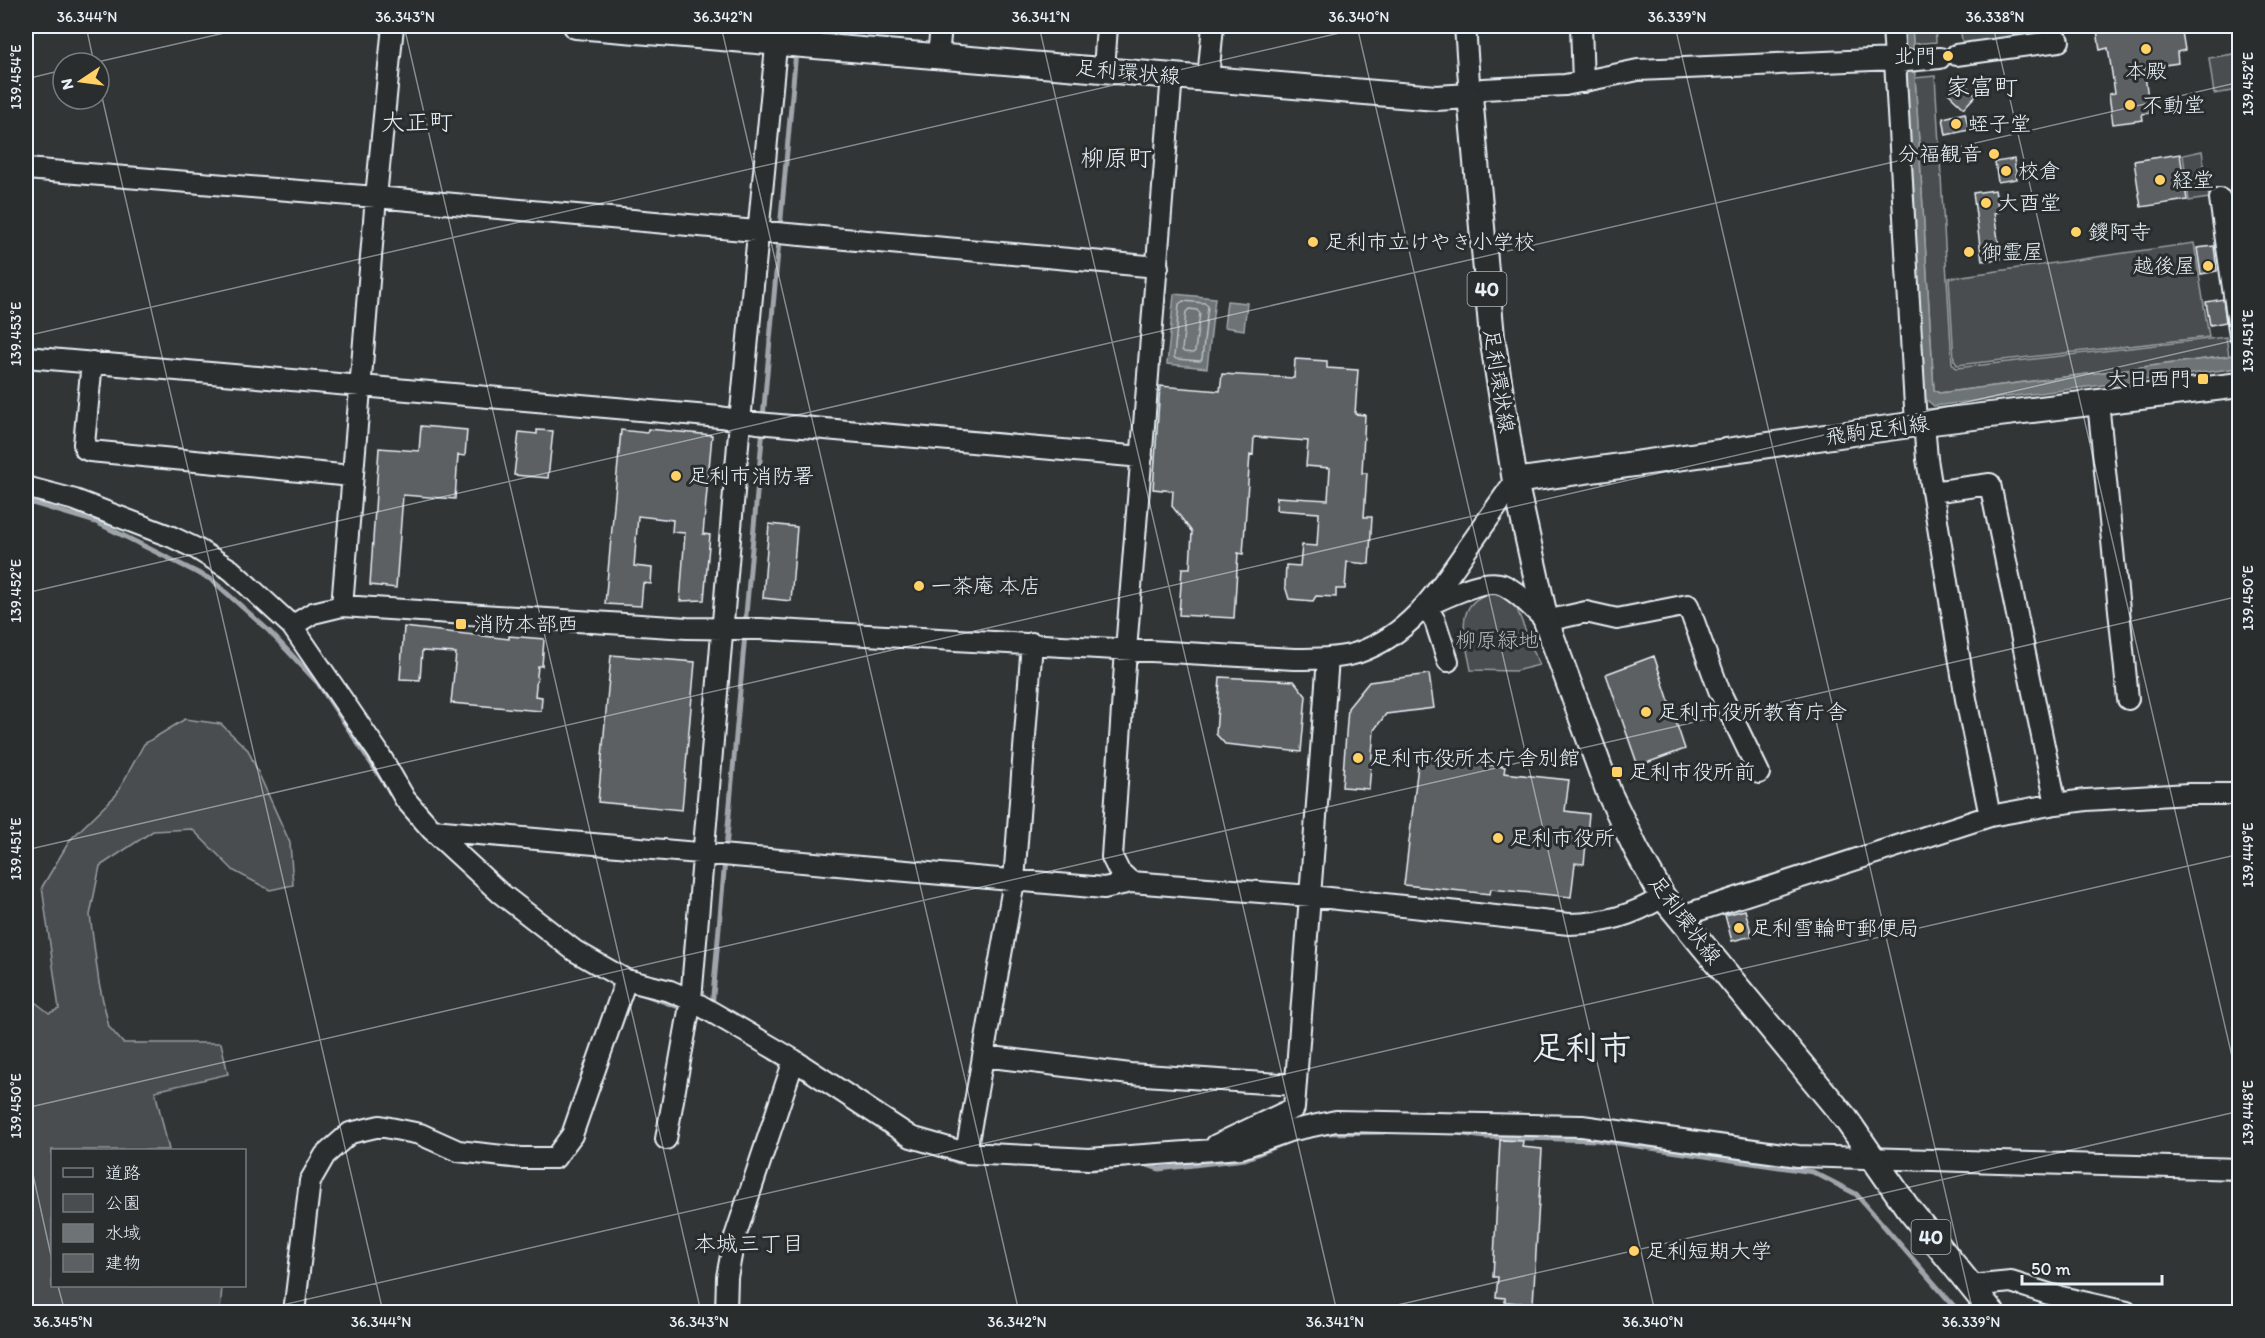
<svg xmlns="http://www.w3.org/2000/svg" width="2265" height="1338" font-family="Itim,'Klee One',sans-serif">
	<rect width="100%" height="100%" fill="#323536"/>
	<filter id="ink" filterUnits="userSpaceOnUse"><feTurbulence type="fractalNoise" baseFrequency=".0167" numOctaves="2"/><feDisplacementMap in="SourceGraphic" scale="12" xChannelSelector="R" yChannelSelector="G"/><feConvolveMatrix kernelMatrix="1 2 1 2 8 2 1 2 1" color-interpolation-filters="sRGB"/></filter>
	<g filter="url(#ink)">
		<!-- green -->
		<path fill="#494d4f" stroke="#989fa4" stroke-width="1.5" d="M 1912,26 L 1935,26 L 1936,42 L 1913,44 Z
			M 1960,26 L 2063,26 L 2059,32 L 1963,47 Z
			M 2239,53 L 2239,90 L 2214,94 L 2209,58 Z
			M 1935,76 L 1952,363 L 1956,368 L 2226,337 L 2229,356 L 1939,393 L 1934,390 L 1915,78 Z
			M 2202,151 L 2209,198 L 2189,201 L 2183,155 Z
			M 2194,243 L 2209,337 L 1957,365 L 1954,360 L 1949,278 Z
			M 1492,593 L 1503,596 L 1515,604 L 1539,665 L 1515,671 L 1471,670 C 1466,641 1451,602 1492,593 Z
			M 185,719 L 221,724 L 248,750 L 290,843 L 293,885 L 270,890 L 234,871 L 192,829 L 153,831 L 100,866 L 90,915 L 99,983 L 109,1027 L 123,1043 L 221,1043 L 228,1074 L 155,1091 L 169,1150 L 52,1150 L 52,1286 L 222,1286 L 220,1312 L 26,1312 L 26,995 L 49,1013 L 59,1009 L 42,887 L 70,840 L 116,795 L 144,744 Z"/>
		<!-- water -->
		<path fill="#6e7376" stroke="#9fa5aa" stroke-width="1.5" d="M 1899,26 L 1912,26 L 1934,390 L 1939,393 L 2229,356 L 2239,352 L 2239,368 L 1934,406 L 1923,397 Z
			M 1174,294 L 1215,298 L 1207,368 L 1167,364 Z
			M 1227,301 L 1247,303 L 1244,330 L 1224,327 Z"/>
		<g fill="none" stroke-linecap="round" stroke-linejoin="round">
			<!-- shore -->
			<path stroke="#b7bfc4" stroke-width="1.5" d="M 1183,301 L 1205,303 L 1208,306 L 1202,359 L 1200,361 L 1176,359 L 1174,357 L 1179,304 Z
				M 1189,309 L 1197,310 L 1200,313 L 1195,351 L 1193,353 L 1184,352 L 1182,350 L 1186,312 Z"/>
			<!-- stream -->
			<path stroke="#9fa5aa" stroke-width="5" d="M 797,39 L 798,26
				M 763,418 L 796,51
				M 26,501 L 96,522 L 212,580 L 269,631 L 318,683 L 385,784
				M 745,625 L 763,428
				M 640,993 L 684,1009
				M 712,1007 L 745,634
				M 771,1058 L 788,1068
				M 1322,1133 L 1384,1132
				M 1457,1133 L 1485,1137 L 1597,1140 L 1813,1172 L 1856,1194 L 1959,1312
				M 939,1155 L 958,1162 L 968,1162
				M 1031,1166 L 1092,1169 L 1144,1164 L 1159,1169 L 1245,1159 L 1292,1140"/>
		</g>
		<!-- building -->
		<path fill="#5c6063" stroke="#e8f1f8" stroke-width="1.5" d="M 2104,26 L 2181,26 L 2185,50 L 2177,52 L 2178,63 L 2144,68 L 2150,113 L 2142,114 L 2143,120 L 2113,124 L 2109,94 L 2115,93 L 2108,48 L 2100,50 L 2097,30 L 2104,29 Z
			M 1960,80 L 1976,95 L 1964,108 L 1948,93 Z
			M 1965,113 L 1969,130 L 1946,135 L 1943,118 Z
			M 2180,154 L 2187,200 L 2141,207 L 2134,161 Z
			M 2014,159 L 2017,179 L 1998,182 L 1995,162 Z
			M 1995,190 L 1999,212 L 1994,213 L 2001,259 L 1982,261 L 1973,193 Z
			M 2214,246 L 2217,271 L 2201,274 L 2197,248 Z
			M 2223,299 L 2226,322 L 2210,325 L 2206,302 Z
			M 1295,359 L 1327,361 L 1327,368 L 1358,370 L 1355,414 L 1365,415 L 1362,473 L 1367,473 L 1364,517 L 1372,517 L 1369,564 L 1347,562 L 1345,589 L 1336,589 L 1336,597 L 1316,596 L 1313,601 L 1289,599 L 1285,586 L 1286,565 L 1300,566 L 1302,545 L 1317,546 L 1319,513 L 1276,510 L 1277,497 L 1328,500 L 1330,468 L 1306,466 L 1308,441 L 1254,437 L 1253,455 L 1250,454 L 1243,554 L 1238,553 L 1234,618 L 1179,615 L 1182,568 L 1190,568 L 1192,532 L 1172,506 L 1173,491 L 1153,489 L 1160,386 L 1220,391 L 1222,374 L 1294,378 Z
			M 421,426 L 467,430 L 465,456 L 458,455 L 455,499 L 403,495 L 396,588 L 370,585 L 379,448 L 419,451 Z
			M 648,429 L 712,435 L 703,534 L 710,535 L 704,600 L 680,601 L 685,533 L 672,532 L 673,520 L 638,516 L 634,566 L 652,568 L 651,584 L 643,583 L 641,606 L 605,604 L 621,430 L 647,433 Z
			M 537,430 L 553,431 L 548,478 L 514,475 L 519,432 L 537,434 Z
			M 769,524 L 797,527 L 791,601 L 763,598 Z
			M 404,627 L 509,639 L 509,636 L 544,639 L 542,666 L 538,666 L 535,696 L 542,697 L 541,711 L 451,703 L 456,653 L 422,651 L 420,680 L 400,679 Z
			M 611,655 L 695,662 L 682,810 L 598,802 Z
			M 1654,656 L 1685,749 L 1638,766 L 1606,674 Z
			M 1429,674 L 1434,708 L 1386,714 L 1374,730 L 1369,789 L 1342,787 L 1348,708 L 1369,682 Z
			M 1220,677 L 1294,681 L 1306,696 L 1301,752 L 1225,744 L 1216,734 Z
			M 1419,756 L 1505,767 L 1504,773 L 1569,780 L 1565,811 L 1589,814 L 1584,864 L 1575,863 L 1571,897 L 1491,889 L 1490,894 L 1404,885 Z
			M 1745,910 L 1752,936 L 1732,941 L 1725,915 Z
			M 1500,1140 L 1523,1141 L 1522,1147 L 1542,1149 L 1533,1304 L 1505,1302 L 1505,1298 L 1496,1297 L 1498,1277 L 1493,1277 Z"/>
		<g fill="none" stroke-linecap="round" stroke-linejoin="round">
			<!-- minor casing -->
			<g stroke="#e8f1f8" stroke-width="24">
				<path id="minor" d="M 1465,26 L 1470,96 L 1483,89 L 1565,85 L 1638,70 L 1895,59
					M 1581,26 L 1583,82
					M 1893,26 L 1916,424
					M 1956,55 L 2059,41
					M 938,56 L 941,26
					M 1895,62 L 1940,58
					M 1104,70 L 1107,26
					M 1172,75 L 1126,650 L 1112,857 L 1119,871 L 1131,882 L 1311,896 L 1569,924 C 1606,923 1631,916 1663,897
					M 1208,78 L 1213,26
					M 26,169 L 376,197 L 1158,267
					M 2220,199 L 2240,336
					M 26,357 L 720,417 L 757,423 L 1142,457
					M 92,362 L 84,444 L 85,449 L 90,451 L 352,476
					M 2098,402 L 2128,699
					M 1924,423 L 1927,459 L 1966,699 L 1990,816
					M 26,487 L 75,500 L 172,537 L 197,549 L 231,570 L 292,626 L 378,752 L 405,799 L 432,830 L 499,892 L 575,951 L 626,980 L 670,991 L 691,1000 L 794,1060 L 911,1137 L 966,1153 L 1089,1159 L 1241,1148 L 1289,1131 L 1336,1121 L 1582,1126 L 1798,1156 L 2240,1169
					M 1932,492 L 1990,484 L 2056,804
					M 1428,605 C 1447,597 1485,577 1503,585 C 1519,592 1533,609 1546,621 L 1586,612 L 1617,619 L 1688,605 L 1719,690 L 1759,773
					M 342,606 L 376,197 L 393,26
					M 1426,606 L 1435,621 L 1448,661
					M 292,626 L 313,613 L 342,606 L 687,628 L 760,629 L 1294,659 C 1315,659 1337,659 1357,653 C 1408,636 1436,594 1465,552 C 1482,528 1498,505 1515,481
					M 432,830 L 1104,888 L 1131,882
					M 1678,917 L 1990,816 L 2056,804 L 2086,800 L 2189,794 L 2240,794
					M 983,1056 L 1130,1074 L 1295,1085
					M 666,1139 L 691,1000 L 740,421 L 778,26
					M 1216,1145 L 1294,1108 L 1328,658
					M 966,1153 L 1014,881 L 1032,643
					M 1970,1286 L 2011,1282 L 2052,1295 L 2127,1312
					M 294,1312 L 310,1181 L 325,1155 L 350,1133 L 380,1126 L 420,1134 L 458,1151 L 521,1158 L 555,1158 L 572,1135 L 626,980
					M 726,1312 L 727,1277 L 734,1240 L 794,1060"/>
			</g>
			<!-- major casing -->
			<g stroke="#e8f1f8" stroke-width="28">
				<path id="major" d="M 576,26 L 1436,98 L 1470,96 L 1492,337 L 1515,481 L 1546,621 L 1609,793 L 1637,851 L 1663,897 L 1846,1119 L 1907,1207 L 1992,1312
					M 1515,481 L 1924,423 L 2240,385"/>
			</g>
			<!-- minor -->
			<use href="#minor" stroke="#2a2d2e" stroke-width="20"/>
			<!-- major -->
			<use href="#major" stroke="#2a2d2e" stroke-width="24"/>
		</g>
	</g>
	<!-- ticks -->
	<path fill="none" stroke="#e8f1f8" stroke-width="1.5" stroke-opacity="0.45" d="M 86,26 L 94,63M 404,26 L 701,1312M 721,26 L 1019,1312M 1039,26 L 1337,1312M 1357,26 L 1655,1312M 1675,26 L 1973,1312M 1993,26 L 2240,1091M 93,63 L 255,26M 26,79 L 63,70M 99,84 L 383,1312M 26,336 L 1370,26M 26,593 L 2240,82M 26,850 L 2240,339M 26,1108 L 2240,596M 26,1143 L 52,1260M 58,1286 L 65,1312M 252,1312 L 2240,854M 1367,1312 L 2240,1111"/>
	<!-- markers -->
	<g fill="#ffd166" stroke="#2a2d2e" stroke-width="2">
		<circle cx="2146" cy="49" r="6"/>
		<circle cx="1948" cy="56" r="6"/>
		<circle cx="2130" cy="105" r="6"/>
		<circle cx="1956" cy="124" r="6"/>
		<circle cx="1994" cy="154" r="6"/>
		<circle cx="2006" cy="171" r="6"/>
		<circle cx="2160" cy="180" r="6"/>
		<circle cx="1986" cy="203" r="6"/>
		<circle cx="2076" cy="232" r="6"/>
		<circle cx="1313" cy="242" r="6"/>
		<circle cx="1969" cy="252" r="6"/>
		<circle cx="2208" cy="266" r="6"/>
		<rect x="2197" y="373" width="12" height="12" rx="3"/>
		<circle cx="676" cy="476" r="6"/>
		<circle cx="919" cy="586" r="6"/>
		<rect x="455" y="618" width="12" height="12" rx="3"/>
		<circle cx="1646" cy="712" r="6"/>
		<circle cx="1358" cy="758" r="6"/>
		<rect x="1611" y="766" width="12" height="12" rx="3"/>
		<circle cx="1498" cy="838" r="6"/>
		<circle cx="1739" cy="928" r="6"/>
		<circle cx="1634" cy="1251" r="6"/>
	</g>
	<g text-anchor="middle" stroke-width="6" stroke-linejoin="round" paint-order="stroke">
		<!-- shield labels -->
		<g fill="#2a2d2e" stroke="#afb6bb" stroke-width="1.5">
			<rect x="1467.5" y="272" width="39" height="34" rx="4.5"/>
			<rect x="1911.5" y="1220" width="39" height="34" rx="4.5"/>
		</g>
		<g font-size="20" font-weight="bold" fill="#e8f1f8">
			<text x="1487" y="296">40</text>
			<text x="1931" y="1244">40</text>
		</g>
		<!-- poi labels -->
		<g font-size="21" fill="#e8f1f8" stroke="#2a2d2e" text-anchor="start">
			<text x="1936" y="63" text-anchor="end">北門</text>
			<text x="2146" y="78" text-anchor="middle">本殿</text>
			<text x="2142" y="112">不動堂</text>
			<text x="1968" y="131">蛭子堂</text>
			<text x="1982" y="161" text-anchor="end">分福観音</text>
			<text x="2018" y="178">校倉</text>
			<text x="2172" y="187">経堂</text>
			<text x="1998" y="210">大酉堂</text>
			<text x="2088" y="239">鑁阿寺</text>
			<text x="1325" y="249">足利市立けやき小学校</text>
			<text x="1981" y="259">御霊屋</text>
			<text x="2196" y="273" text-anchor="end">越後屋</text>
			<text x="2191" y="386" text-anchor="end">大日西門</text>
			<text x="688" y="483">足利市消防署</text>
			<text x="931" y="593">一茶庵 本店</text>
			<text x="473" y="631">消防本部西</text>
			<text x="1658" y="719">足利市役所教育庁舎</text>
			<text x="1370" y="765">足利市役所本庁舎別館</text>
			<text x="1629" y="779">足利市役所前</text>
			<text x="1510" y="845">足利市役所</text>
			<text x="1751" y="935">足利雪輪町郵便局</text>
			<text x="1646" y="1258">足利短期大学</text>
		</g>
		<!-- street labels -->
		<g font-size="21" fill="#e8f1f8" stroke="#2a2d2e">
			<text transform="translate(1128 72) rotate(5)" y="7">足利環状線</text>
			<text transform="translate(1499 381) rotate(81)" y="7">足利環状線</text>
			<text transform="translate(1877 430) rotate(-8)" y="7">飛駒足利線</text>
			<text transform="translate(1685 920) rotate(53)" y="7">足利環状線</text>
		</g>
		<!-- park labels -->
		<g font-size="21" fill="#b0b8bd" stroke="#2a2d2e">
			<text x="1497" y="647">柳原緑地</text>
		</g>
		<!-- neighbourhood labels -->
		<g font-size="22" fill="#e8f1f8" stroke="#2a2d2e">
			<text x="749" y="1251">本城三丁目</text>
		</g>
		<!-- quarter labels -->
		<g font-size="24" fill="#e8f1f8" stroke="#2a2d2e">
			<text x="1982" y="95">家富町</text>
			<text x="417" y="130">大正町</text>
			<text x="1116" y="166">柳原町</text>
		</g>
		<!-- town labels -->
		<g font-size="33" font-weight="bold" fill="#e8f1f8" stroke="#2a2d2e">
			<text x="1582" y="1059">足利市</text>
		</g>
	</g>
	<!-- margin -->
	<rect width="2265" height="1338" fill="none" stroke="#2a2d2e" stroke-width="66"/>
	<!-- legend -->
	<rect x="51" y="1149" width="195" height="138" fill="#2a2d2e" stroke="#767b7f" stroke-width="1.5"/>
	<rect x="63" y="1168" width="30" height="9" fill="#2a2d2e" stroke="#767b7f" stroke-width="1.5"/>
	<text x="105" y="1179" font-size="18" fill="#e8f1f8">道路</text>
	<rect x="63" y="1194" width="30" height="18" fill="#494d4f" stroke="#767b7f" stroke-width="1.5"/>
	<text x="105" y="1209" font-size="18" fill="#e8f1f8">公園</text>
	<rect x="63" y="1224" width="30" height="18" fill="#6e7376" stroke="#767b7f" stroke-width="1.5"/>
	<text x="105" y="1239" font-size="18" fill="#e8f1f8">水域</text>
	<rect x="63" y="1254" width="30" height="18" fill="#5c6063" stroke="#767b7f" stroke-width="1.5"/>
	<text x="105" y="1269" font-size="18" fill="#e8f1f8">建物</text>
	<!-- north arrow -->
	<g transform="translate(81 81) rotate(257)"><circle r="28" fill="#2a2d2e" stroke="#767b7f" stroke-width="1.5"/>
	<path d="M0-4.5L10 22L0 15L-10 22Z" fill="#ffd166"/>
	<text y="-9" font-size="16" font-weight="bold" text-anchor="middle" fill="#e8f1f8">N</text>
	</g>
	<!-- scale -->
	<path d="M2022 1275v9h140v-9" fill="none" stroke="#e8f1f8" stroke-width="3"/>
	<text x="2031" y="1275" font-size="18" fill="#e8f1f8" stroke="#2a2d2e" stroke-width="4.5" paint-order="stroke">50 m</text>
	<rect x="33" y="33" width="2199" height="1272" fill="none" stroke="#e8f1f8" stroke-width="2"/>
	<g font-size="15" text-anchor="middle" fill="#e8f1f8">
		<text x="87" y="22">36.344°N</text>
		<text x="405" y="22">36.343°N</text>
		<text x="723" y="22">36.342°N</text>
		<text x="1041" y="22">36.341°N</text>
		<text x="1359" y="22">36.340°N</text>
		<text x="1677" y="22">36.339°N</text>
		<text x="1995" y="22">36.338°N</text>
		<text transform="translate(16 77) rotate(-90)" y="5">139.454°E</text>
		<text transform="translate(2248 84) rotate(-90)" y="5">139.452°E</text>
		<text transform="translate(16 334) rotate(-90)" y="5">139.453°E</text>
		<text transform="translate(2248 341) rotate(-90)" y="5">139.451°E</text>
		<text transform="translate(16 591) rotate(-90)" y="5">139.452°E</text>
		<text transform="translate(2248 598) rotate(-90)" y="5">139.450°E</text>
		<text transform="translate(16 849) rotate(-90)" y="5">139.451°E</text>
		<text transform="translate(2248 855) rotate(-90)" y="5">139.449°E</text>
		<text transform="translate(16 1106) rotate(-90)" y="5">139.450°E</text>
		<text transform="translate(2248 1113) rotate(-90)" y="5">139.448°E</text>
		<text x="63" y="1327">36.345°N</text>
		<text x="381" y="1327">36.344°N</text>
		<text x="699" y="1327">36.343°N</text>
		<text x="1017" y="1327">36.342°N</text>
		<text x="1335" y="1327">36.341°N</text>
		<text x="1653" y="1327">36.340°N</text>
		<text x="1971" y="1327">36.339°N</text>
	</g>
</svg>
